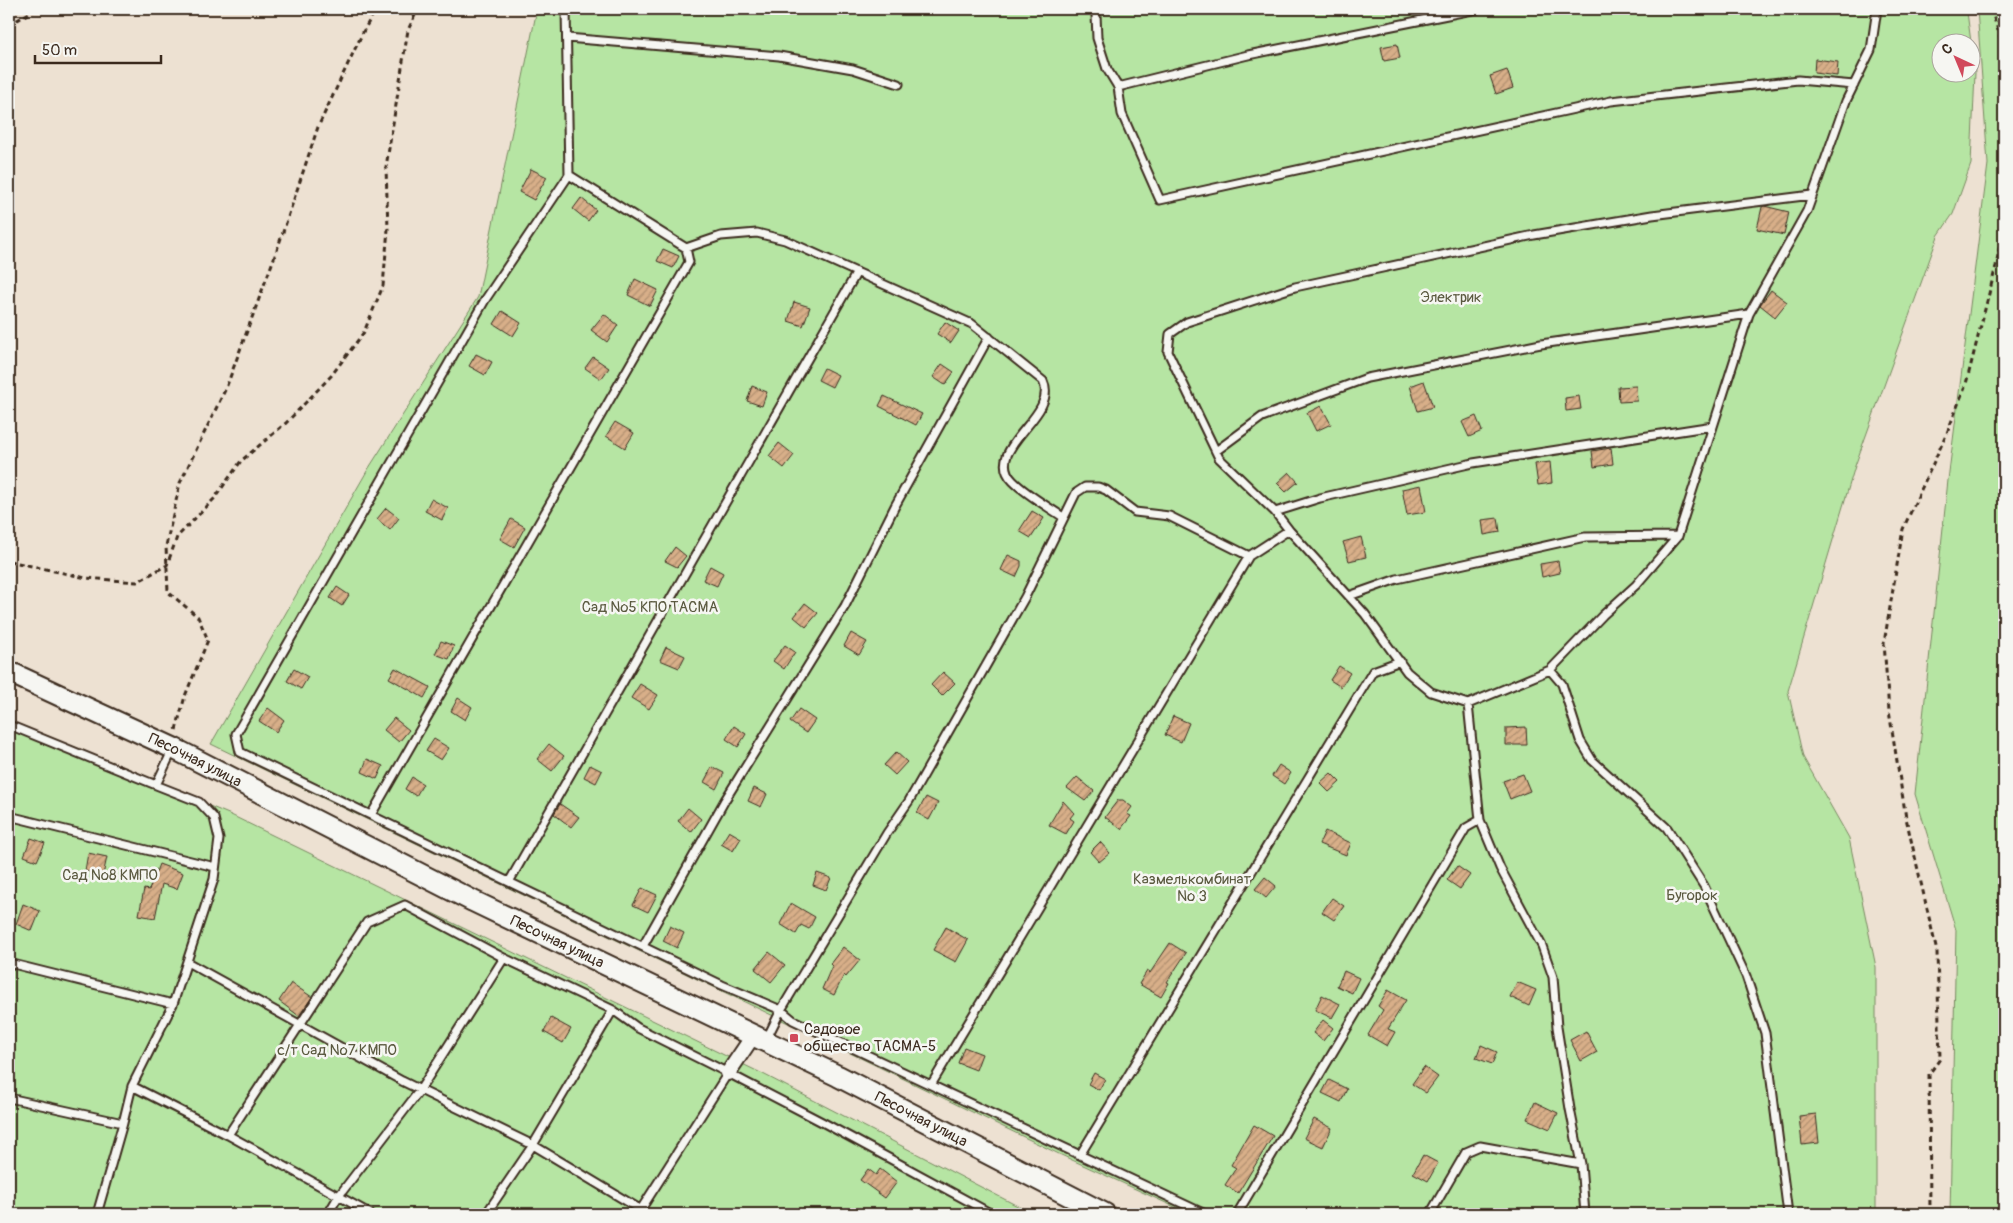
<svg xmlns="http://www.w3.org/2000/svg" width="2013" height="1223" font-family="Pangolin,sans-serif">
	<defs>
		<pattern id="building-hatch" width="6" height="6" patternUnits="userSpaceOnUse" patternTransform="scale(1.25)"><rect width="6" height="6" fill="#d8af89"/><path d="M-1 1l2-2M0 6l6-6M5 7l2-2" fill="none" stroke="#b08f6f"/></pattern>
	</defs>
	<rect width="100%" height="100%" fill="#ede1d2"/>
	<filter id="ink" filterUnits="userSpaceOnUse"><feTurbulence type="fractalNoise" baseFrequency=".02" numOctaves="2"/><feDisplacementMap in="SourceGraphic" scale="10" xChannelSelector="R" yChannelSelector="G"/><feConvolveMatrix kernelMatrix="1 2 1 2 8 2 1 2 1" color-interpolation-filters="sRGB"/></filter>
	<g filter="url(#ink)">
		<!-- green -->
		<path fill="#b6e5a3" stroke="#788860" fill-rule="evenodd" d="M 537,9 L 1965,9 L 1967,12 L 1975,73 L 1971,164 L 1953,214 L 1938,236 L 1855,466 L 1788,691 L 1803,757 L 1849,838 L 1876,967 L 1876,1214 L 1190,1214 L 1059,1154 L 211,744 L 367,471 L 478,297 ZM 1940,42 L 1970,42 L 1970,72 L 1940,72 Z
			M 1977,9 L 2004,9 L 2004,1214 L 1950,1214 L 1956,930 L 1915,794 L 1948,480 L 1988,164 Z
			M 9,722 L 231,815 L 761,1073 L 1033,1214 L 9,1214 Z"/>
		<!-- building -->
		<path fill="url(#building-hatch)" stroke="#3b2a1e" d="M 1397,44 L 1400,58 L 1384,61 L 1381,47 Z
			M 1815,59 L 1838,62 L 1837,76 L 1814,73 Z
			M 1507,70 L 1513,88 L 1496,94 L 1490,76 Z
			M 531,169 L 547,177 L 534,200 L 519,192 Z
			M 581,198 L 596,210 L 588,221 L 573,209 Z
			M 1764,206 L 1789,212 L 1784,235 L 1757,229 L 1762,207 Z
			M 663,249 L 679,256 L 673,268 L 657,261 Z
			M 635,279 L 658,290 L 650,306 L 628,295 Z
			M 1771,290 L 1787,302 L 1775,317 L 1760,305 Z
			M 794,302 L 810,307 L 803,326 L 788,321 Z
			M 502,311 L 521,323 L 513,336 L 494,324 Z
			M 604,314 L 618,325 L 607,342 L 591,330 Z
			M 945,322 L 959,331 L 951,343 L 937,334 Z
			M 476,354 L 492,362 L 485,375 L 469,366 Z
			M 593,357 L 609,368 L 601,379 L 585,368 Z
			M 942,364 L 954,372 L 945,385 L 933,377 Z
			M 824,368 L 838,375 L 832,387 L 818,380 Z
			M 1424,381 L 1433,407 L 1418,411 L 1410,386 Z
			M 752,386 L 767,392 L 762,406 L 747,401 Z
			M 1636,386 L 1637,401 L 1619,402 L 1618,387 Z
			M 884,396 L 922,414 L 916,425 L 879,406 Z
			M 1579,396 L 1581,409 L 1566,411 L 1565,398 Z
			M 1321,406 L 1331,424 L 1316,431 L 1307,413 Z
			M 1476,416 L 1482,431 L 1469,437 L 1462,422 Z
			M 615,422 L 634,433 L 625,448 L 606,436 Z
			M 779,443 L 794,455 L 784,468 L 769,456 Z
			M 1611,448 L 1613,464 L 1594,467 L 1592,451 Z
			M 1550,462 L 1552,483 L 1538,485 L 1535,464 Z
			M 1289,472 L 1298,482 L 1286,492 L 1277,483 Z
			M 1421,485 L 1426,512 L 1407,515 L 1402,489 Z
			M 431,499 L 448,508 L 442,520 L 425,511 Z
			M 386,508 L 399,518 L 390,530 L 377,519 Z
			M 1032,511 L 1044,518 L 1031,538 L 1019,531 Z
			M 1498,518 L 1500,532 L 1484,535 L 1482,520 Z
			M 511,519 L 525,527 L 514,547 L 500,539 Z
			M 1361,537 L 1366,557 L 1349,561 L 1343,542 Z
			M 675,547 L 686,556 L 677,567 L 665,561 Z
			M 1008,555 L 1021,561 L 1021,566 L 1016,577 L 1001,570 Z
			M 1558,561 L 1560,573 L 1542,577 L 1540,564 Z
			M 710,566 L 723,573 L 717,586 L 703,580 Z
			M 337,587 L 349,595 L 342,606 L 330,598 Z
			M 805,603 L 818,613 L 806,627 L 794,617 Z
			M 851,633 L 867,642 L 859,655 L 844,646 Z
			M 441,641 L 454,646 L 449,659 L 435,654 Z
			M 785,645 L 795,652 L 784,669 L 773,661 Z
			M 666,647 L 685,656 L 679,668 L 660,660 Z
			M 1339,666 L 1350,673 L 1341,687 L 1330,680 Z
			M 395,668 L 430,687 L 424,698 L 389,678 Z
			M 294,669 L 308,677 L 301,689 L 287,681 Z
			M 943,672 L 955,683 L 942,696 L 931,685 Z
			M 640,684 L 658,695 L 649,709 L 631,698 Z
			M 458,698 L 472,707 L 465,720 L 451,711 Z
			M 268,708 L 284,720 L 276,732 L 259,721 Z
			M 799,709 L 815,720 L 806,733 L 790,722 Z
			M 1173,716 L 1189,723 L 1181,742 L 1165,735 Z
			M 394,718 L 409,730 L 399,742 L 384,730 Z
			M 734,726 L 746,734 L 738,747 L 726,739 Z
			M 1526,727 L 1527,745 L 1506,745 L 1506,728 Z
			M 434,739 L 449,748 L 441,760 L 426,751 Z
			M 549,744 L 564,756 L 552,771 L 537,759 Z
			M 896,752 L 907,762 L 895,775 L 884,765 Z
			M 367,759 L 383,766 L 377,779 L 362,772 Z
			M 590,765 L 602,771 L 596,783 L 584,777 Z
			M 1279,765 L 1291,773 L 1284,784 L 1272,776 Z
			M 712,767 L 724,773 L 716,789 L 704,782 Z
			M 1331,773 L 1340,782 L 1329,792 L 1320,783 Z
			M 1523,774 L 1530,791 L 1510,799 L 1503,781 Z
			M 412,777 L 423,784 L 416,796 L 405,789 Z
			M 1077,777 L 1094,791 L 1085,801 L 1067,788 Z
			M 754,788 L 767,794 L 761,807 L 748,801 Z
			M 926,797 L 938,803 L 929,820 L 917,813 Z
			M 1118,800 L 1123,800 L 1132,807 L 1127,814 L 1131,816 L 1121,829 L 1105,817 Z
			M 1063,801 L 1074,813 L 1070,818 L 1074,821 L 1066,834 L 1049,825 Z
			M 560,804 L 579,817 L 571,827 L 554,814 Z
			M 688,808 L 701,819 L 691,832 L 678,821 Z
			M 729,831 L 741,838 L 733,851 L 721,844 Z
			M 1325,831 L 1351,843 L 1346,855 L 1319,844 Z
			M 31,838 L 45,843 L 37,861 L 24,856 Z
			M 1100,842 L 1110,853 L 1099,862 L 1090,852 Z
			M 88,853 L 107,857 L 103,875 L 85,871 Z
			M 159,864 L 183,873 L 177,889 L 162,884 L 155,918 L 139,915 L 144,889 L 149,890 Z
			M 1457,866 L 1470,875 L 1460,889 L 1447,880 Z
			M 817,873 L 831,878 L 826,890 L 813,885 Z
			M 1265,877 L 1276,886 L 1266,898 L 1255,889 Z
			M 642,888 L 657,895 L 648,912 L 633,905 Z
			M 1332,898 L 1344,906 L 1334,920 L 1322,912 Z
			M 791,903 L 815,917 L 809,929 L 801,925 L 796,934 L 780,924 Z
			M 23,904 L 40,911 L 32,931 L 16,924 Z
			M 670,926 L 684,933 L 677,948 L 663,941 Z
			M 946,927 L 968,940 L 956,962 L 933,950 Z
			M 1170,943 L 1186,953 L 1167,982 L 1169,983 L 1161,997 L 1139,984 L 1147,971 L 1150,973 Z
			M 843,947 L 860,960 L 846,977 L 844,975 L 834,995 L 822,989 L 832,966 L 830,964 Z
			M 769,952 L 785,965 L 771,982 L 755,969 Z
			M 1344,971 L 1359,978 L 1352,993 L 1337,986 Z
			M 1517,982 L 1536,990 L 1529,1006 L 1510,997 Z
			M 291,983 L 312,997 L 299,1016 L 279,1001 Z
			M 1388,990 L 1406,1000 L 1388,1029 L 1395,1032 L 1387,1046 L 1368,1035 L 1383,1010 L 1378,1006 Z
			M 1322,995 L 1340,1004 L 1332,1018 L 1315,1010 Z
			M 551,1018 L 571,1029 L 563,1043 L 544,1032 Z
			M 1323,1020 L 1333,1028 L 1323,1041 L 1313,1033 Z
			M 1586,1031 L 1597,1052 L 1581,1061 L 1570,1040 Z
			M 1481,1045 L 1497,1052 L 1492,1064 L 1476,1058 Z
			M 964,1047 L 982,1054 L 976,1070 L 958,1063 Z
			M 1424,1067 L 1438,1077 L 1426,1093 L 1412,1084 Z
			M 1094,1073 L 1105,1079 L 1099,1090 L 1088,1084 Z
			M 1329,1080 L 1347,1089 L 1341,1102 L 1322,1093 Z
			M 1535,1102 L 1558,1113 L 1550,1129 L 1527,1119 Z
			M 1816,1114 L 1819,1143 L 1802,1145 L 1799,1116 Z
			M 1314,1119 L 1332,1128 L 1323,1147 L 1304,1138 Z
			M 1254,1125 L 1273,1136 L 1238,1193 L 1225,1185 L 1236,1168 L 1231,1165 Z
			M 1423,1155 L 1438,1163 L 1428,1181 L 1413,1173 Z
			M 868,1169 L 876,1175 L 880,1169 L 897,1182 L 885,1198 L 860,1180 Z"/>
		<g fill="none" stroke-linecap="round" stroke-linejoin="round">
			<!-- service casing -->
			<g stroke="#3b2a1e" stroke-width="11">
				<path id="service" d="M 566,9 L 569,175 L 485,300 L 236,734 L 240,752 L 722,985 L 781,1010 L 793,1020 L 1205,1214
					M 1098,9 L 1096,15 L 1097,38 L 1107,69 L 1118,87 L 1122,114 L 1160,200 L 1611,101 L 1798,80 L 1854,85
					M 567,38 L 779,56 L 853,69 L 899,84
					M 1118,87 L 1248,55 L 1477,9
					M 569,175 L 686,248 L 721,236 L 757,233 L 785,240 L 972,324 L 1043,381 C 1060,416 981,449 1013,481 C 1027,495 1047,506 1063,517
					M 1216,451 L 1262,417 L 1367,378 L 1541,344 L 1749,314
					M 1275,512 L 1320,498 L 1473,463 L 1713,426
					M 1349,596 L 1397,579 L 1585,537 L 1678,536
					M 1550,670 L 1468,704 L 1431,692 L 1407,672 L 1365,614 L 1289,530 L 1275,512 L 1219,458 L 1168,352 L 1170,334 L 1187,322 L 1295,287 L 1534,235 L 1652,215 L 1812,195
					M 1468,704 L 1480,820 L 1500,868 L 1542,946 L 1553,977 L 1557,1027 L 1570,1109 L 1581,1164 L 1585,1214
					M 9,725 L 156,785
					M 371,815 L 689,262 L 686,248
					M 9,816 L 215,867
					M 509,882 L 857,272
					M 643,946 L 725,800 L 845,606 L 895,506 L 989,337
					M 187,962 L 402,1081 L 533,1145 L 648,1214
					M 9,963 L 173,1004
					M 766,1040 L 781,1010 L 887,833 L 909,801 L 1025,597 L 1076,493 L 1085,487 L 1098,487 L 1106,490 L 1135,512 L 1169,516 L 1249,556 L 1289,530
					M 931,1085 L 1249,556
					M 132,1086 L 228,1135 L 371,1214
					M 9,1098 L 123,1123
					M 228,1135 L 367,922 L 405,905 L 504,958 L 613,1010 L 638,1028 L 728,1073
					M 1080,1155 L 1373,671 L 1400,661
					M 97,1214 L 123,1123 L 132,1086 L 173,1004 L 214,879 L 219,839 L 214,818 L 199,802 L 156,785 L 173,749
					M 328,1214 L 338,1197 L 420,1090 L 504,958
					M 486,1214 L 533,1145 L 613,1010
					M 638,1214 L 728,1073 L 824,1123 L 992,1214
					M 1237,1214 L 1466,828 L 1480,820
					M 1430,1214 L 1466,1152 L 1480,1146 L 1581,1164
					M 1788,1214 L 1765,1033 L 1746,976 L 1704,886 L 1667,828 L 1592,760 L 1580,740 L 1562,684 L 1550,670 L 1603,615 L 1636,585 L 1678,536 L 1749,314 L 1807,211 L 1846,101 L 1871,50 L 1877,9"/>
			</g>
			<!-- minor casing -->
			<g stroke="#3b2a1e" stroke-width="18">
				<path id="minor" d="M 728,1073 L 753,1036"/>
			</g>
			<!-- secondary casing -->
			<g stroke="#3b2a1e" stroke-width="24">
				<g id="secondary">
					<path id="s1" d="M 9,672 L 173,748 L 473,901 L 838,1076 L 1105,1214"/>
				</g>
			</g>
			<!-- path -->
			<path stroke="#3b2a1e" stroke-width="3" stroke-dasharray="5 4" stroke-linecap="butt" d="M 1991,9 L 2004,49
				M 9,25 L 36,9
				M 9,561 L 86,578 L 137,582 L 167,565 L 177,537 L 214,499 L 241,461 L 286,423 L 331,376 L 364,332 L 383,286 L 388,229 L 386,167 L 408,30 L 418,9
				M 176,730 L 185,696 L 208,640 L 198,617 L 168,592 L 166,546 L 180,483 L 226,388 L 277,250 L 318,127 L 364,30 L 376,9
				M 1930,1214 L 1929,1074 L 1940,1059 L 1937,952 L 1906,818 L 1889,711 L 1884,643 L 1903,529 L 1947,433 L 1966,384 L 1996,266 L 2004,223"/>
			<!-- service -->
			<use href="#service" stroke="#f6f6f2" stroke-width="7"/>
			<!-- minor -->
			<use href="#minor" stroke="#f6f6f2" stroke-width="14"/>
			<!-- secondary -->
			<use href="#secondary" stroke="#f6f6f2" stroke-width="20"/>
		</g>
	</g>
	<!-- markers -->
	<rect fill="#d1495b" stroke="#f6f6f2" stroke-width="2" x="789" y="1033" width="10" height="10" rx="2.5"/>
	<g text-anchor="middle" stroke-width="5" stroke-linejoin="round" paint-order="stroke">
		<!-- park labels -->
		<g font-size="15" fill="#5a593f" stroke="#f6f6f2">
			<text x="1451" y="302">Электрик</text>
			<text x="650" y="612">Сад №5 КПО ТАСМА</text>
			<text x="110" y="880">Сад №8 КМПО</text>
			<text x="1192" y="884">Казмелькомбинат<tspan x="1192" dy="17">№ 3</tspan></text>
			<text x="1692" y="900">Бугорок</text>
			<text x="337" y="1055">с/т Сад №7 КМПО</text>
		</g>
		<!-- street labels -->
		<g font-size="15" fill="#3b2a1e" stroke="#f6f6f2">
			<text dy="5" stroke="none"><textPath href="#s1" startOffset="206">Песочная улица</textPath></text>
			<text dy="5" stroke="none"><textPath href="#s1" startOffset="611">Песочная улица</textPath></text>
			<text dy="5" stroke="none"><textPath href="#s1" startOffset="1016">Песочная улица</textPath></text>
		</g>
		<!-- poi labels -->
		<g font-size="15" fill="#3b2a1e" stroke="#f6f6f2" text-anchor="start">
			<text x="804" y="1034">Садовое<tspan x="804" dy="17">общество ТАСМА-5</tspan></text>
		</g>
	</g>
	<!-- margin -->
	<rect width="2013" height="1223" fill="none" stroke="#f6f6f2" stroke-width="30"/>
	<rect x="15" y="15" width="1983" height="1193" fill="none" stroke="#3b2a1e" stroke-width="2" filter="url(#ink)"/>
	<!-- north arrow -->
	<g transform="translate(1956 58) rotate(316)"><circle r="24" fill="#f6f6f2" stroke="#aba49d"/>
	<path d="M0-4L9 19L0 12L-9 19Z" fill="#d1495b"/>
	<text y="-8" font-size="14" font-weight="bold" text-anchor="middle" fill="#3b2a1e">С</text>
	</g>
	<!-- scale -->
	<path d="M35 55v8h126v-8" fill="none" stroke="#3b2a1e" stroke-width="2.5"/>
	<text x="42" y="55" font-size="15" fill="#3b2a1e" stroke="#f6f6f2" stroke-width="4" paint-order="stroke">50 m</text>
</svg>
